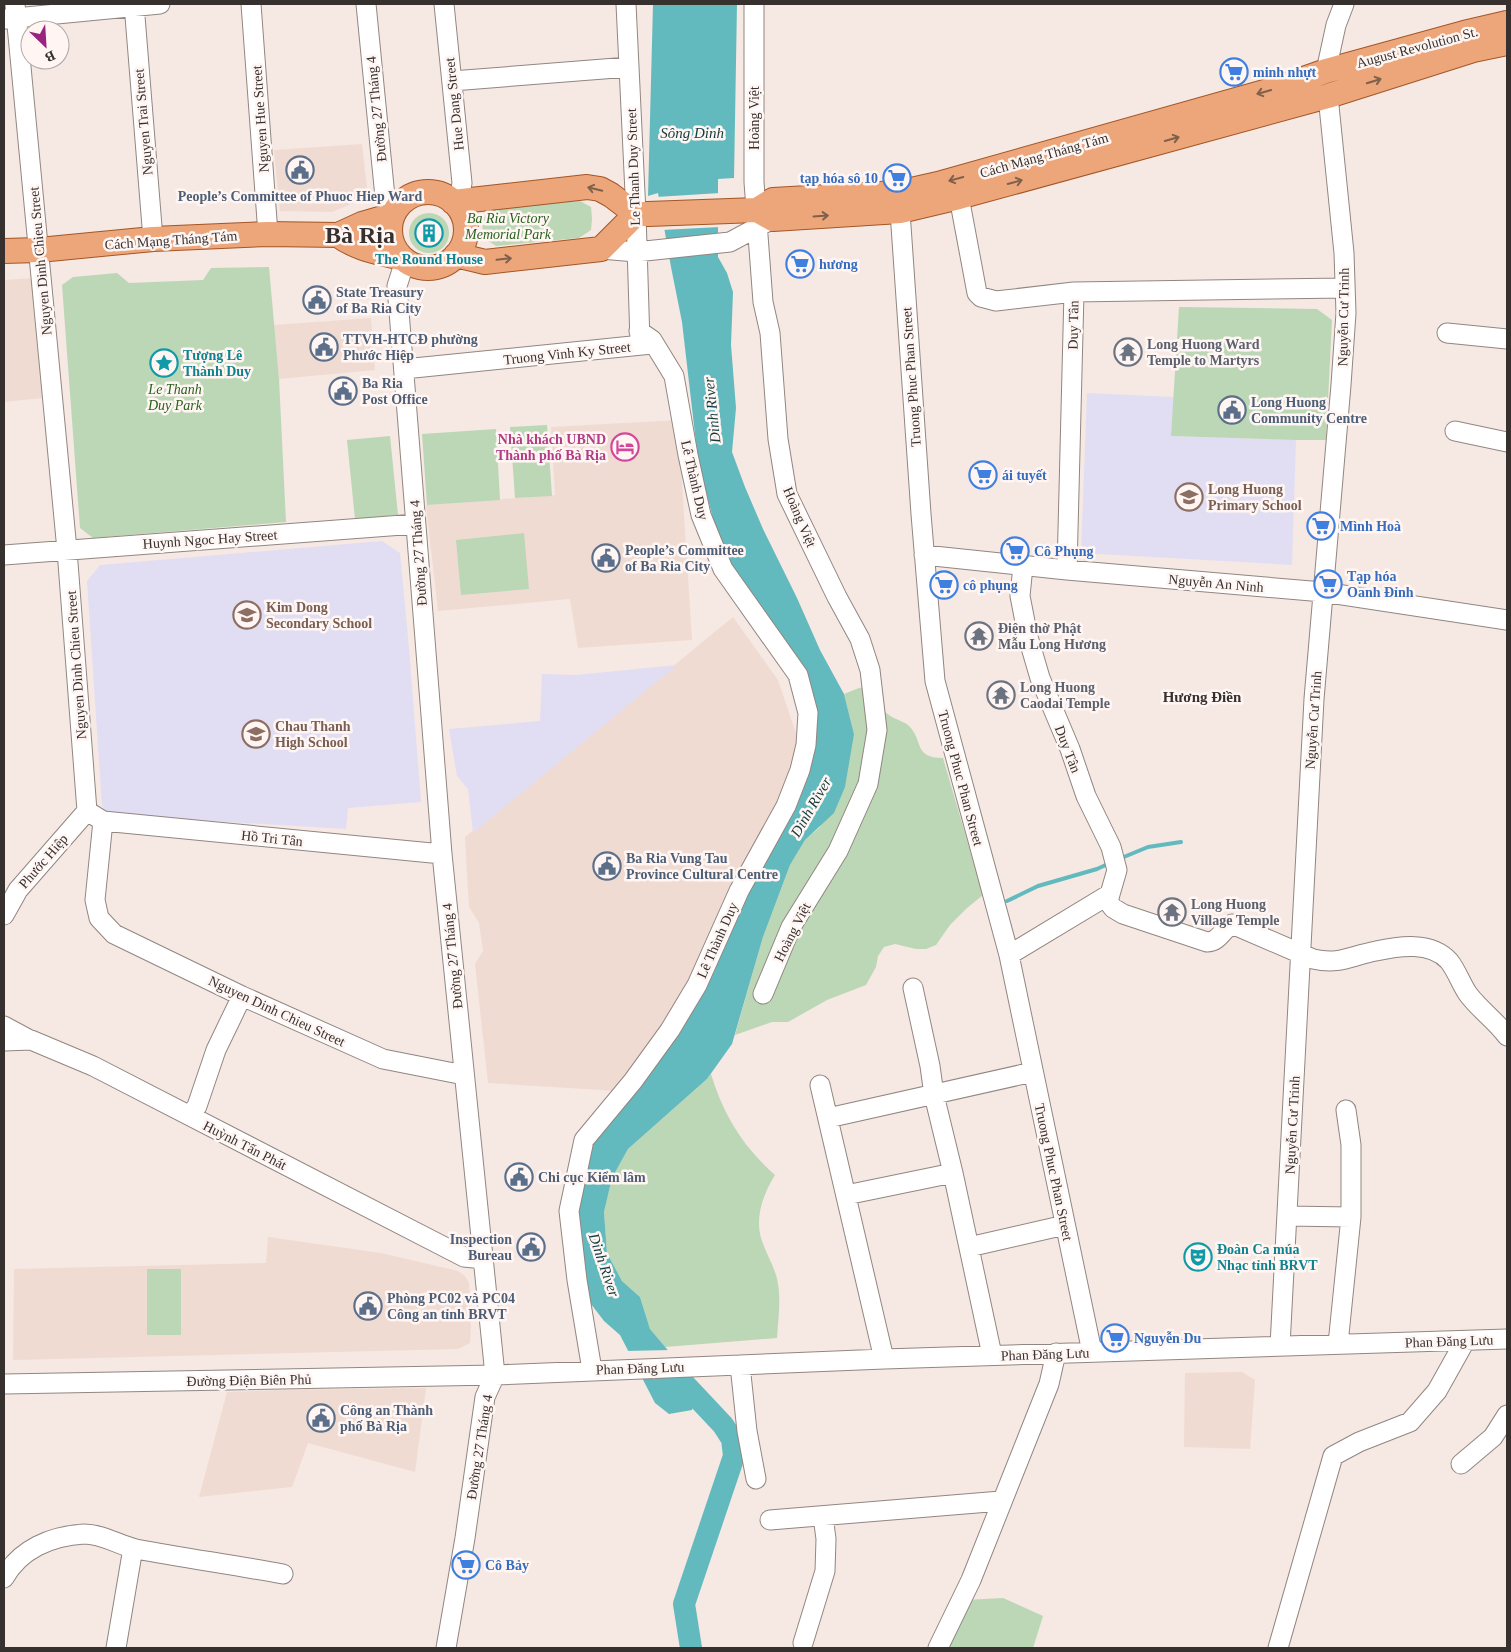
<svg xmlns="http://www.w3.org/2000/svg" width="1511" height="1652" font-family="'Times New Roman',serif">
	<rect width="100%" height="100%" fill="#f6e8e2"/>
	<!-- built -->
	<path fill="#f0dbd2" d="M 362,144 L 368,197 L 332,212 L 280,211 L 274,150 Z
		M 33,278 L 43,398 L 4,402 L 4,280 Z
		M 371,318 L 375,370 L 279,379 L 274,325 Z
		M 678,420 L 692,640 L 578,648 L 570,599 L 438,611 L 426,505 L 555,495 L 551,427 Z
		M 733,617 L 778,680 L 799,742 L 790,781 L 680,1007 L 617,1091 L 488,1083 L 475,964 L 483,951 L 479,923 L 469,907 L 465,837 Z
		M 268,1237 L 381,1253 L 458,1271 L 465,1276 L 469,1283 L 471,1328 L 470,1343 L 458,1349 L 13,1360 L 14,1269 L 266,1263 Z
		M 1242,1372 L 1255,1380 L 1250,1449 L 1184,1447 L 1185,1373 Z
		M 426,1388 L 415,1472 L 308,1443 L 292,1487 L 199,1497 L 227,1392 L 282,1390 Z"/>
	<!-- education -->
	<path fill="#e1def4" d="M 1087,393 L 1174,397 L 1171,436 L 1296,440 L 1292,565 L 1081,553 Z
		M 382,541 L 400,553 L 409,648 L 421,802 L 348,808 L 346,829 L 110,815 L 102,806 L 87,581 L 100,565 Z
		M 677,665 L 473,833 L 468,789 L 457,776 L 449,729 L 540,721 L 542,674 L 576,675 Z"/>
	<!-- green -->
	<path fill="#bbd7b6" d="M 580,201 L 591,207 L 592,219 L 591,230 L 579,238 L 496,246 L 485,239 C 481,224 480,218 493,208 Z
		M409 233a20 20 0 1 1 40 0a20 20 0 1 1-40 0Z
		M 269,267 L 279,379 L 286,522 L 93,538 L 80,528 L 62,285 L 73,277 L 117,273 L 129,283 L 203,280 L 211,268 Z
		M 1179,307 L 1317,309 L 1332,320 L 1326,440 L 1296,440 L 1171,436 Z
		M 547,425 L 552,496 L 515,498 L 510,427 Z
		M 496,429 L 500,500 L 427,505 L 422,434 Z
		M 390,436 L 398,515 L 355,519 L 347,440 Z
		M 524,533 L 529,589 L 461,595 L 456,540 Z
		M 867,687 C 874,698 880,710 892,717 C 897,720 905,722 909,726 C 924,741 913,758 943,758 L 983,895 L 967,908 L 950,925 L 936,945 L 926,949 L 916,949 L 895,944 L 884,947 L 878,956 L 876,967 L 866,985 L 827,1000 L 788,1022 L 772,1022 L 735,1035 L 763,937 L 790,865 L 805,840 L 820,827 L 854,734 L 844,694 L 859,688 Z
		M 711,1074 C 723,1114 743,1147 775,1175 C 763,1194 754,1219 762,1241 C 767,1256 776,1269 778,1284 C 781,1302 778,1321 777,1338 L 665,1347 L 650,1329 L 640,1297 L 622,1281 L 607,1253 L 604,1212 L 612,1178 L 628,1149 L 707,1079 Z
		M 147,1269 L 181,1269 L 181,1335 L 147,1335 Z
		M 1003,1598 L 1043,1616 L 1033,1648 L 938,1648 L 965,1600 Z"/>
	<!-- water -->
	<path fill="#62babe" d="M 653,4 L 737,4 L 734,178 L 718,179 L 718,257 L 727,273 L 733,292 L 731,345 L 736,408 L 732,452 L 745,487 L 763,529 L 797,598 L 820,650 L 844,694 L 854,734 L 845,787 L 834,813 L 805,840 L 790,865 L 763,937 L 732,1044 L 707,1079 L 628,1149 L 612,1178 L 604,1212 L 607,1253 L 622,1281 L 640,1297 L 650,1329 L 699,1387 L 692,1410 L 669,1414 L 655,1403 L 620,1335 L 604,1321 L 591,1304 L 582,1261 L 575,1216 L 591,1142 L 673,1037 L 714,972 L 813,717 L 745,597 L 719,542 L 698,460 L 682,322 L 671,267 L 658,193 L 648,196 Z"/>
	<!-- pier -->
	<path fill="#f6e8e2" d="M 720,193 L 720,227 L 662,230 L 656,197 Z
		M 670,1350 L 690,1373 L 638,1374 L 625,1351 Z"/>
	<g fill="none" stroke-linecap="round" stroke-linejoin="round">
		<!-- stream -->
		<path stroke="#62babe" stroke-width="4" d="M 1119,859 L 1148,847 L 1181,842
			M 1007,901 L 1038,886 L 1097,869 L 1110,863"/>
		<!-- river -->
		<path stroke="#62babe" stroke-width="22" d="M 676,1375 L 723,1425 L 732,1439 L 734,1456 L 684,1604 L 691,1648"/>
		<!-- minor casing -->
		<g stroke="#928680" stroke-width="21">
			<path id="minor" d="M 15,4 L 67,550 L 87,811 L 103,821 L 95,900 L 99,918 L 114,934 L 242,996 L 383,1059 L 464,1075
				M 134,4 L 153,239
				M 251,4 L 268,234
				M 366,4 L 385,197 L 389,203 L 398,207
				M 444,4 L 462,183 L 460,195 L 453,202
				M 626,4 L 636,214 L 640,342
				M 754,4 L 754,182 L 763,302 L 770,333 L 778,439 L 787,494 L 837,597 L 860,639 L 870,670 L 877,730 L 868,784 L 838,851 L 791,927 L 763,994
				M 5,19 L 160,4
				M 1326,71 L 1336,25 L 1344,4
				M 452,81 L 629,67
				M 899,197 L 921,514 L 935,681 L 1009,955 L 1092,1352
				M 959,197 L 977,293 L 981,297 L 996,301 L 1074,292
				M 601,249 L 636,252 L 730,242 L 767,222
				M 405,261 L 397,286 L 442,854 L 495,1375 L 485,1397 L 465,1538 L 446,1648
				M 1447,333 L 1507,339
				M 404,369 L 652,344
				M 1455,431 L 1507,442
				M 4,555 L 416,524
				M 924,555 L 1067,570 L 1323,592 L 1507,620
				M 1023,566 L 1020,596 L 1028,637 L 1040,678 L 1070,749 L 1086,796 L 1111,847 L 1117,870 L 1108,901 L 1113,908 L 1123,914 L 1207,942 C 1219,942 1222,930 1232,924 L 1313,959 C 1340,965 1350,956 1376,951 C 1399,946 1431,941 1449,961 C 1457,971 1461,984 1468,994 C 1479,1009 1496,1021 1507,1036
				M 1067,570 L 1074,292 L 1345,288
				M 103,821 L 442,854
				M 4,915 L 18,890 L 87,811
				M 1009,955 L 1110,894
				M 913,988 L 930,1066 L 934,1095 L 953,1173 L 992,1355
				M 4,1026 L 30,1040
				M 4,1041 L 31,1040 L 93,1066 L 464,1257 L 484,1259
				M 820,1085 L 884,1359
				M 190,1116 L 197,1106 L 216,1050 L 242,996
				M 828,1118 L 1033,1072
				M 846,1195 L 953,1173
				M 1287,1216 L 1351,1217
				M 969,1247 L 1065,1225
				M 1338,1344 L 1351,1217 L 1351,1145 L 1346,1110
				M 1280,1346 L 1314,699 L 1341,385 L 1346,313 L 1344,253 L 1328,96
				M 740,1365 L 747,1431 L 756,1479
				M 592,1370 L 577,1280 L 569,1211 L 584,1140 L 633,1081 L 670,1030 L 697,985 L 739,891 L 786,806 L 800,770 L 806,745 L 808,713 L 798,675 L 723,569 L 701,515 L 688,455 L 674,376 L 652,340 L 639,331
				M 4,1384 L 495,1375 L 884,1359 L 1507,1339
				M 1461,1464 L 1493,1437 L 1507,1415
				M 770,1520 L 1001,1501
				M 4,1578 C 20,1549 51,1536 84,1534 C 103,1534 118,1545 136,1549 C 184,1558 234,1565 283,1574
				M 803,1643 L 825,1571 L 826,1539 L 823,1516
				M 116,1648 L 133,1548
				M 938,1648 L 971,1580 L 1049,1384 L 1056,1353
				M 1278,1648 L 1333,1456 L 1359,1442 L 1410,1422 L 1437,1391 L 1465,1341"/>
		</g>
		<!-- major casing -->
		<g stroke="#a45626" stroke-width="26">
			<path id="major" d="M390 230a38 38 0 1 1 76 0a38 38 0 1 1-76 0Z
				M 453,202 L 587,187 L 600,189 L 611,195 L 636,214 L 648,214 L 757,210 L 773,200 L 898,193 L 938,184 L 1275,89 L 1326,71 L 1464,33 L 1507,23
				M 757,210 L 773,219 L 900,211 L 959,197 L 1328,96 L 1473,50 L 1507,43
				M 338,235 C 357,249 378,252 401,258
				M 4,251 L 39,250 L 153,239 L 268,234 L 338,235 L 362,224 L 393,215
				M 456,255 L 485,262 L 601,249 L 636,214"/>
		</g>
		<!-- minor -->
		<use href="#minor" stroke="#fff" stroke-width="19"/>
		<!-- major -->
		<use href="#major" stroke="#eca67a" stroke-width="24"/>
	</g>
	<!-- one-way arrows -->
	<defs><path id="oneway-shaft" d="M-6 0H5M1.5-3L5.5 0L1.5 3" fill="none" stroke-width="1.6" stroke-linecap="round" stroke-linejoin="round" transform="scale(1.25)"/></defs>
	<g stroke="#7f604d">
		<use href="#oneway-shaft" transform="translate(1374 81) rotate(-17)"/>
		<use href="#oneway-shaft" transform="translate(1264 92) rotate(164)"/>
		<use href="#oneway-shaft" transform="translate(1172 139) rotate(-16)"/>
		<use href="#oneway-shaft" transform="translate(956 179) rotate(165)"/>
		<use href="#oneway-shaft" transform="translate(1015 182) rotate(-15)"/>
		<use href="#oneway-shaft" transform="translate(595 189) rotate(-166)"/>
		<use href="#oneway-shaft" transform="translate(821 216) rotate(-4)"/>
		<use href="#oneway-shaft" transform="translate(504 259) rotate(-6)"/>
	</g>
	<!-- icons -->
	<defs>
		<g id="supermarket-ring" transform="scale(1.4375)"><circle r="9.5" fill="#fff6f3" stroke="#3f7fe0" stroke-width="1.5"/><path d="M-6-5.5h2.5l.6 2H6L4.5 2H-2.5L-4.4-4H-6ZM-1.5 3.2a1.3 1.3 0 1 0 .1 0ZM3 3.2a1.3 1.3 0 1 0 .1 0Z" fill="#3f7fe0"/></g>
		<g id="civic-ring" transform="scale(1.4375)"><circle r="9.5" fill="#fff6f3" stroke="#5c6f8a" stroke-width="1.5"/><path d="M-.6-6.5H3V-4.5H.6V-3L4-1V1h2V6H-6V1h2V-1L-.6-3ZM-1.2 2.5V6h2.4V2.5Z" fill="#5c6f8a"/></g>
		<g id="building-ring" transform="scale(1.4375)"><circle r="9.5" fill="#fff6f3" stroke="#0f9aa8" stroke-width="1.5"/><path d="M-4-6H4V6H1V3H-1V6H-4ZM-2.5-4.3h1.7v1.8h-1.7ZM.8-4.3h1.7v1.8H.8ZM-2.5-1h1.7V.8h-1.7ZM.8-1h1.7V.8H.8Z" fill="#0f9aa8"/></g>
		<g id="temple-ring" transform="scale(1.4375)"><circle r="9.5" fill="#fff6f3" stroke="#6b7280" stroke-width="1.5"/><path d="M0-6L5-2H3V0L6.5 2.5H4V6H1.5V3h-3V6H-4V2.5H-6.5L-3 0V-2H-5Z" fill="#6b7280"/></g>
		<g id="sight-ring" transform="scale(1.4375)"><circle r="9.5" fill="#fff6f3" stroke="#0f9aa8" stroke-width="1.5"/><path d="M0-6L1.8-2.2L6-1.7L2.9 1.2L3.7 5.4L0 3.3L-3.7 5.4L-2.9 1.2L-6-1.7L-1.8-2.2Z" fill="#0f9aa8"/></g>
		<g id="hotel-ring" transform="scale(1.4375)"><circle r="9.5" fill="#fff6f3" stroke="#d1479c" stroke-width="1.5"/><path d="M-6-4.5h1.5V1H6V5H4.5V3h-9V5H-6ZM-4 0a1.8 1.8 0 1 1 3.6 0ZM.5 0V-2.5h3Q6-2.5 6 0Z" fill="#d1479c"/></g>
		<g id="school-ring" transform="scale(1.4375)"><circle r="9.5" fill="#fff6f3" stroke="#8d6e63" stroke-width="1.5"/><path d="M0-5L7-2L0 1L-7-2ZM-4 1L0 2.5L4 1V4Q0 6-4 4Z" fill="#8d6e63"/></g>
		<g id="theatre-ring" transform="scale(1.4375)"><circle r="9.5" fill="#fff6f3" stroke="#0f9aa8" stroke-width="1.5"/><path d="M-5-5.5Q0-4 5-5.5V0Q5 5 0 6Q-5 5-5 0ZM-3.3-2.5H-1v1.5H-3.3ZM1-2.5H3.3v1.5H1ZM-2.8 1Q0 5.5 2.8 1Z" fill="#0f9aa8"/></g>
	</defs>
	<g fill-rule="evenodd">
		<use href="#supermarket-ring" x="1234" y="72"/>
		<use href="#civic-ring" x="300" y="170"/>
		<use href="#supermarket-ring" x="897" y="178"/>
		<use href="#building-ring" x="429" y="233"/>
		<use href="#supermarket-ring" x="800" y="264"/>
		<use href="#civic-ring" x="317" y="300"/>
		<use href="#civic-ring" x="324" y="347"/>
		<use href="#temple-ring" x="1128" y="352"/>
		<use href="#sight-ring" x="164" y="363"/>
		<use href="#civic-ring" x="343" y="391"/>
		<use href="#civic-ring" x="1232" y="410"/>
		<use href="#hotel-ring" x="625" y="447"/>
		<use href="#supermarket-ring" x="983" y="475"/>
		<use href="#school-ring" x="1189" y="497"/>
		<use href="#supermarket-ring" x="1321" y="526"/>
		<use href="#supermarket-ring" x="1015" y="551"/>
		<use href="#civic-ring" x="606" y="558"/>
		<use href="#supermarket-ring" x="1328" y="584"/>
		<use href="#supermarket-ring" x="944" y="585"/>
		<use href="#school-ring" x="247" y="615"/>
		<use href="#temple-ring" x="979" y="636"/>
		<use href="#temple-ring" x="1001" y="695"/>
		<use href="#school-ring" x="256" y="734"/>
		<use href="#civic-ring" x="607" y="866"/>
		<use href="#temple-ring" x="1172" y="912"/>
		<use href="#civic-ring" x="519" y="1177"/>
		<use href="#civic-ring" x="531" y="1247"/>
		<use href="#theatre-ring" x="1198" y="1257"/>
		<use href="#civic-ring" x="368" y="1306"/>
		<use href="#supermarket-ring" x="1115" y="1338"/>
		<use href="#civic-ring" x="321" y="1418"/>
		<use href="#supermarket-ring" x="466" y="1565"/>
	</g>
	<g text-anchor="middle" stroke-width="5" stroke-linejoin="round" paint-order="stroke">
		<!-- street labels -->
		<g font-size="14" fill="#36312f" stroke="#fff6f3">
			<text transform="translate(1417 47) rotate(-15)" y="5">August Revolution St.</text>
			<text transform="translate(454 104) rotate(-96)" y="5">Hue Dang Street</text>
			<text transform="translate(376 109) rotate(-96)" y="5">Đường 27 Tháng 4</text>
			<text transform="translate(754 118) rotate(-90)" y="5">Hoàng Việt</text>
			<text transform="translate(260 119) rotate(-94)" y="5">Nguyen Hue Street</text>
			<text transform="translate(143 122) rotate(-95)" y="5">Nguyen Trai Street</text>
			<text transform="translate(1044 155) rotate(-16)" y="5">Cách Mạng Tháng Tám</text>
			<text transform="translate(633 167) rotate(-92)" y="5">Le Thanh Duy Street</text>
			<text transform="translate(171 240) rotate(-4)" y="5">Cách Mạng Tháng Tám</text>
			<text transform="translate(40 261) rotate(-95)" y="5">Nguyen Dinh Chieu Street</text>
			<text transform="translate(1343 317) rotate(-89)" y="5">Nguyễn Cư Trinh</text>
			<text transform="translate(1073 325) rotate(-89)" y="5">Duy Tân</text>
			<text transform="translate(567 353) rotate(-6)" y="5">Truong Vinh Ky Street</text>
			<text transform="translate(911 377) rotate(-94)" y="5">Truong Phuc Phan Street</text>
			<text transform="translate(695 480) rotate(77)" y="5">Lê Thành Duy</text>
			<text transform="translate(800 517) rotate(67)" y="5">Hoàng Việt</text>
			<text transform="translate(210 539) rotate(-4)" y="5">Huynh Ngoc Hay Street</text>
			<text transform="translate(418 553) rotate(-94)" y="5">Đường 27 Tháng 4</text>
			<text transform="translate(1216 583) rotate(5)" y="5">Nguyễn An Ninh</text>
			<text transform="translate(76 665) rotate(-94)" y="5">Nguyen Dinh Chieu Street</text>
			<text transform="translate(1313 720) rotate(-86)" y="5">Nguyễn Cư Trinh</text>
			<text transform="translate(1068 749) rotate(69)" y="5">Duy Tân</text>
			<text transform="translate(961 778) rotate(75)" y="5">Truong Phuc Phan Street</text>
			<text transform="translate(272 838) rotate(6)" y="5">Hồ Tri Tân</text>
			<text transform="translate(43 861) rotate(-49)" y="5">Phước Hiệp</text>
			<text transform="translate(792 932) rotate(-63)" y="5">Hoàng Việt</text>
			<text transform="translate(717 940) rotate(-66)" y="5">Lê Thành Duy</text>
			<text transform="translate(452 956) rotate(-96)" y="5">Đường 27 Tháng 4</text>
			<text transform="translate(277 1011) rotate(25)" y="5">Nguyen Dinh Chieu Street</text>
			<text transform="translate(1292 1125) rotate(-87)" y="5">Nguyễn Cư Trinh</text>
			<text transform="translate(245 1145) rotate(27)" y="5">Huỳnh Tấn Phát</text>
			<text transform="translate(1054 1172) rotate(78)" y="5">Truong Phuc Phan Street</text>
			<text transform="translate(1449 1341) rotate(-2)" y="5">Phan Đăng Lưu</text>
			<text transform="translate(1045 1354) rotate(-2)" y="5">Phan Đăng Lưu</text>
			<text transform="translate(640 1368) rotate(-2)" y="5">Phan Đăng Lưu</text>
			<text transform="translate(249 1380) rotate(-1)" y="5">Đường Điện Biên Phủ</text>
			<text transform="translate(479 1447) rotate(-81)" y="5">Đường 27 Tháng 4</text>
		</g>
		<!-- shop labels -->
		<g font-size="14" font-weight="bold" fill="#366cbe" stroke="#fff6f3" text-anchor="start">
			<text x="1253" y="77">minh nhựt</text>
			<text x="878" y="183" text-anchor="end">tạp hóa sô 10</text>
			<text x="819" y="269">hương</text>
			<text x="1002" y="480">ái tuyết</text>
			<text x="1340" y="531">Mình Hoà</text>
			<text x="1034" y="556">Cô Phụng</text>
			<text x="1347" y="581">Tạp hóa<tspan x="1347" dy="16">Oanh Đỉnh</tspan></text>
			<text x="963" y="590">cô phụng</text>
			<text x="1134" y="1343">Nguyễn Du</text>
			<text x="485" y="1570">Cô Bảy</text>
		</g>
		<!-- service labels -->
		<g font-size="14" font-weight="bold" fill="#4e5e75" stroke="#fff6f3" text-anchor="start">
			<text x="300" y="201" text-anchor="middle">People’s Committee of Phuoc Hiep Ward</text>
			<text x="336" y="297">State Treasury<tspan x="336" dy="16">of Ba Ria City</tspan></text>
			<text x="343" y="344">TTVH-HTCĐ phường<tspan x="343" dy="16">Phước Hiệp</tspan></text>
			<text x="362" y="388">Ba Ria<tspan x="362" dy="16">Post Office</tspan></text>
			<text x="1251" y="407">Long Huong<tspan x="1251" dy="16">Community Centre</tspan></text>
			<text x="625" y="555">People’s Committee<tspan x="625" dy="16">of Ba Ria City</tspan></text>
			<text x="626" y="863">Ba Ria Vung Tau<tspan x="626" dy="16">Province Cultural Centre</tspan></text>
			<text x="538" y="1182">Chi cục Kiểm lâm</text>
			<text x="512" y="1244" text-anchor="end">Inspection<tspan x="512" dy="16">Bureau</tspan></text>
			<text x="387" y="1303">Phòng PC02 và PC04<tspan x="387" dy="16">Công an tỉnh BRVT</tspan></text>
			<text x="340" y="1415">Công an Thành<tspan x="340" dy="16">phố Bà Rịa</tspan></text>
		</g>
		<!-- park labels -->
		<g font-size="14" font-style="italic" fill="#29611f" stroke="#fff6f3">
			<text x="508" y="223">Ba Ria Victory<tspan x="508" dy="16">Memorial Park</tspan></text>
			<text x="175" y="394">Le Thanh<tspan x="175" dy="16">Duy Park</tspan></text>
		</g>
		<!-- culture labels -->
		<g font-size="14" font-weight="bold" fill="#0d838f" stroke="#fff6f3" text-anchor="start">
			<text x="429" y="264" text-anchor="middle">The Round House</text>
			<text x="183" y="360">Tượng Lê<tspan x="183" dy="16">Thành Duy</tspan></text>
			<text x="1217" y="1254">Đoàn Ca múa<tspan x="1217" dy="16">Nhạc tỉnh BRVT</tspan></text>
		</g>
		<!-- worship labels -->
		<g font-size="14" font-weight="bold" fill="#5b616d" stroke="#fff6f3" text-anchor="start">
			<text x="1147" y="349">Long Huong Ward<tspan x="1147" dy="16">Temple to Martyrs</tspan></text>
			<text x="998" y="633">Điện thờ Phật<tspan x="998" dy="16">Mẫu Long Hương</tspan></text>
			<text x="1020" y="692">Long Huong<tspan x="1020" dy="16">Caodai Temple</tspan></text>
			<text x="1191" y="909">Long Huong<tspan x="1191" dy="16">Village Temple</tspan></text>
		</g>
		<!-- hotel labels -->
		<g font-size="14" font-weight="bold" fill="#b23c85" stroke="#fff6f3" text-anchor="end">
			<text x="606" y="444">Nhà khách UBND<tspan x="606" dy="16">Thành phố Bà Rịa</tspan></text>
		</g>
		<!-- education labels -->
		<g font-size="14" font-weight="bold" fill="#785e54" stroke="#fff6f3" text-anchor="start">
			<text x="1208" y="494">Long Huong<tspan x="1208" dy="16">Primary School</tspan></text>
			<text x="266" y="612">Kim Dong<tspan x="266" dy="16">Secondary School</tspan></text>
			<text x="275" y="731">Chau Thanh<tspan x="275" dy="16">High School</tspan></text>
		</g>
		<!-- water labels -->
		<g font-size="15" font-style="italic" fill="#113b3d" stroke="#fff6f3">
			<text x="692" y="138">Sông Dinh</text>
			<text transform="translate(712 410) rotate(-96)" y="5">Dinh River</text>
			<text transform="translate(811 807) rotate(-60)" y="5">Dinh River</text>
			<text transform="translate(604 1265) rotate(71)" y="5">Dinh River</text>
		</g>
		<!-- neighbourhood labels -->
		<g font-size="15" font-weight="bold" fill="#36312f" stroke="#fff6f3">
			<text x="1202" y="702">Hương Điền</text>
		</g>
		<!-- town labels -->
		<g font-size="24" font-weight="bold" fill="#36312f" stroke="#fff6f3">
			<text x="360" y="243">Bà Rịa</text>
		</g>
	</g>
	<!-- border -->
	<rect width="1511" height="1652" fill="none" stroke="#36312f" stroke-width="10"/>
	<!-- north arrow -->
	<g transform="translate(45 45) rotate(155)"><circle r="24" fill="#fff6f3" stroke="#afa7a5"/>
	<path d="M0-4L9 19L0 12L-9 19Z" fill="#9a237f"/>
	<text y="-8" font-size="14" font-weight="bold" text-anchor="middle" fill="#36312f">B</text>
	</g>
</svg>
